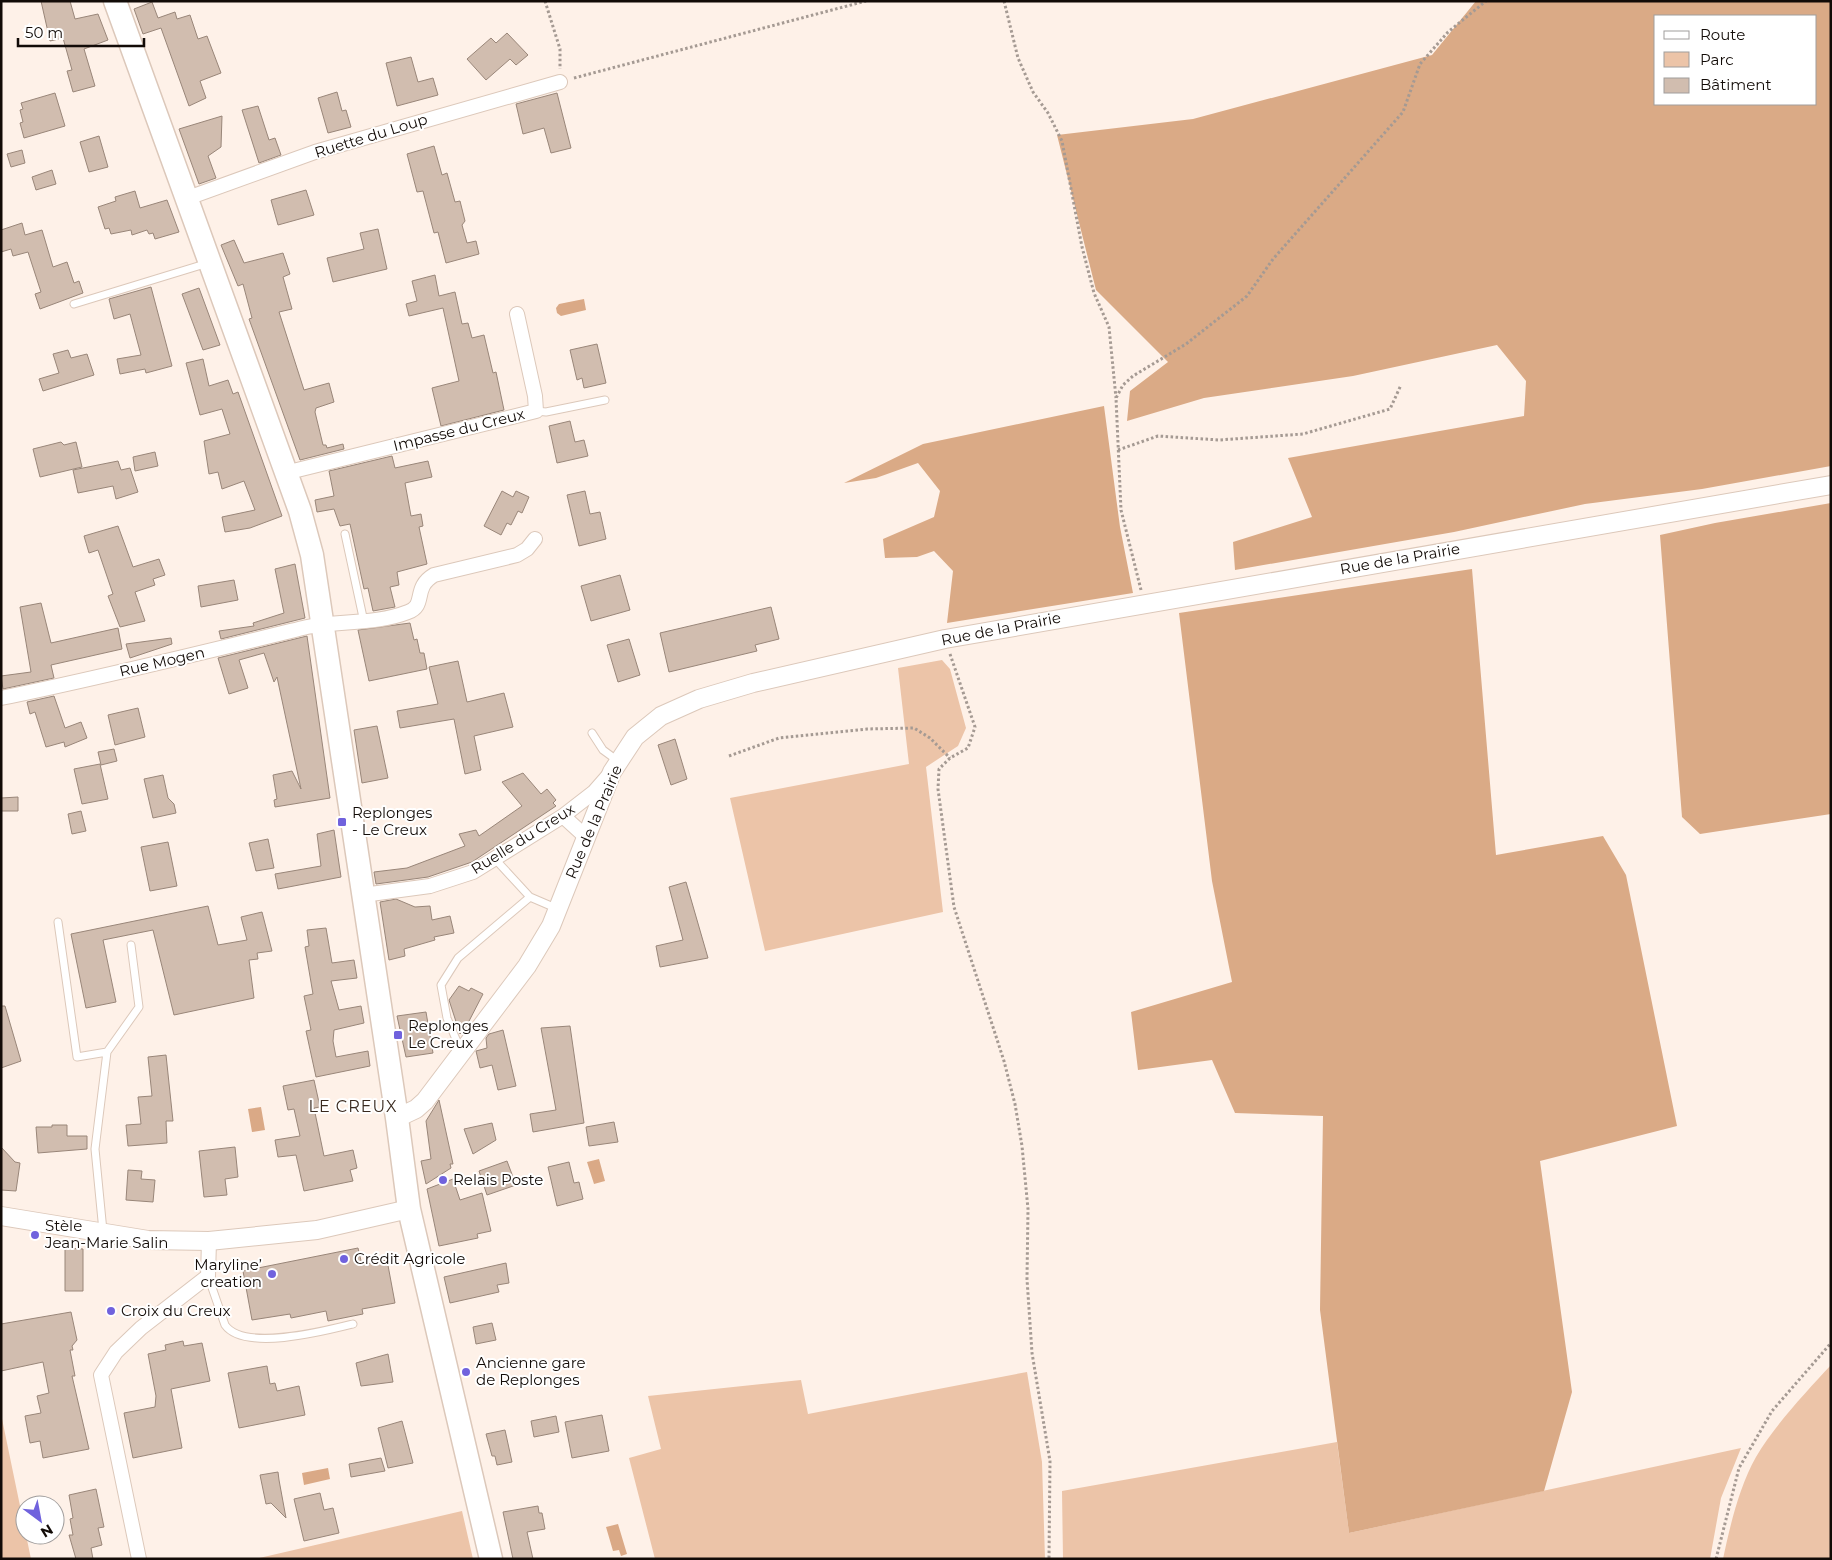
<svg xmlns="http://www.w3.org/2000/svg" width="1832" height="1560" font-family="Montserrat,sans-serif">
	<rect width="100%" height="100%" fill="#fef1e8"/>
	<!-- green -->
	<path fill="#ecc4a8" d="M 942,660 L 950,669 L 966,728 L 958,746 L 926,767 L 943,912 L 765,951 L 730,798 L 909,764 L 898,668 Z
		M 1831,1365 L 1831,1559 L 1723,1559 C 1730,1526 1739,1487 1756,1457 C 1774,1426 1806,1392 1831,1365 Z
		M 1027,1372 L 1042,1462 L 1045,1559 L 655,1559 L 629,1458 L 661,1449 L 648,1396 L 801,1380 L 808,1414 Z
		M 1,1414 L 31,1559 L 1,1559 Z
		M 1337,1442 L 1349,1533 L 1741,1448 L 1721,1498 L 1710,1559 L 1063,1559 L 1062,1491 Z
		M 462,1511 L 473,1559 L 255,1559 Z"/>
	<!-- forest -->
	<path fill="#daaa86" fill-rule="evenodd" d="M 1476,1 L 1831,1 L 1831,466 L 1702,489 L 1585,504 L 1454,532 L 1235,570 L 1233,542 L 1312,517 L 1288,458 L 1524,416 L 1526,381 L 1497,345 L 1353,376 L 1204,398 L 1127,421 L 1130,391 L 1168,362 L 1096,290 L 1057,135 L 1193,119 L 1432,55 ZM 1656,16 L 1816,16 L 1816,104 L 1656,104 Z
		M 1104,406 L 1120,527 L 1133,593 L 947,623 L 953,571 L 934,551 L 917,557 L 885,558 L 883,539 L 934,517 L 940,491 L 918,463 L 876,478 L 844,483 L 923,444 Z
		M 1831,503 L 1831,814 L 1700,834 L 1682,817 L 1660,535 L 1715,523 Z
		M 1472,569 L 1496,855 L 1603,836 L 1626,875 L 1677,1126 L 1540,1161 L 1572,1392 L 1544,1491 L 1349,1533 L 1320,1310 L 1323,1116 L 1235,1113 L 1212,1060 L 1138,1070 L 1131,1012 L 1232,982 L 1212,881 L 1179,613 Z"/>
	<!-- water -->
	<path fill="#daa986" d="M 584,299 L 586,310 L 561,316 L 557,313 L 556,308 L 559,304 Z
		M 261,1107 L 265,1130 L 252,1132 L 248,1109 Z
		M 599,1159 L 605,1181 L 594,1184 L 587,1162 Z
		M 328,1468 L 330,1479 L 304,1485 L 302,1473 Z
		M 618,1524 L 627,1554 L 621,1556 L 619,1550 L 613,1551 L 606,1527 Z"/>
	<!-- building -->
	<path fill="#d1bdaf" stroke="#998679" d="M 41,1 L 70,1 L 75,19 L 98,14 L 108,40 L 84,49 L 95,86 L 73,92 L 67,71 L 72,70 L 63,38 L 50,41 Z
		M 152,2 L 158,18 L 175,12 L 177,19 L 190,15 L 198,39 L 207,36 L 221,73 L 200,81 L 206,98 L 189,106 L 161,28 L 143,34 L 134,9 Z
		M 507,33 L 528,55 L 516,65 L 510,59 L 486,80 L 467,59 L 491,38 L 496,43 Z
		M 411,57 L 418,82 L 433,78 L 438,95 L 397,106 L 386,63 Z
		M 337,92 L 342,111 L 346,110 L 351,127 L 328,133 L 318,98 Z
		M 55,93 L 65,126 L 24,138 L 20,123 L 23,122 L 20,110 L 23,109 L 21,103 Z
		M 557,93 L 571,148 L 551,153 L 544,128 L 523,134 L 516,104 Z
		M 258,106 L 269,140 L 275,138 L 281,155 L 259,163 L 242,110 Z
		M 222,116 L 221,147 L 208,156 L 216,178 L 199,184 L 179,129 Z
		M 99,136 L 108,167 L 89,172 L 80,142 Z
		M 434,146 L 442,175 L 447,173 L 455,202 L 460,201 L 465,221 L 462,225 L 467,243 L 476,241 L 479,254 L 446,263 L 438,232 L 434,233 L 423,191 L 417,192 L 407,154 Z
		M 22,150 L 25,163 L 11,167 L 7,154 Z
		M 52,170 L 56,184 L 36,190 L 32,177 Z
		M 306,190 L 314,215 L 278,225 L 271,200 Z
		M 135,191 L 140,208 L 167,200 L 179,232 L 155,239 L 153,233 L 149,234 L 147,230 L 132,235 L 131,230 L 111,234 L 109,228 L 105,229 L 98,207 L 116,201 L 115,197 Z
		M 22,223 L 25,235 L 42,230 L 53,267 L 67,262 L 74,283 L 79,281 L 83,293 L 40,309 L 35,294 L 41,292 L 28,252 L 13,256 L 11,249 L 1,252 L 1,230 Z
		M 378,229 L 387,269 L 333,282 L 327,258 L 364,249 L 360,233 Z
		M 234,240 L 244,263 L 283,253 L 290,274 L 283,277 L 292,309 L 279,312 L 304,390 L 329,383 L 334,402 L 316,408 L 315,412 L 323,445 L 326,445 L 327,448 L 343,444 L 344,449 L 300,460 L 249,319 L 252,318 L 243,284 L 238,286 L 221,245 Z
		M 435,275 L 439,296 L 455,292 L 462,324 L 468,323 L 472,338 L 484,335 L 493,373 L 496,372 L 504,410 L 441,426 L 432,388 L 459,381 L 443,308 L 409,316 L 406,304 L 417,301 L 412,281 Z
		M 151,287 L 172,366 L 146,373 L 145,369 L 120,374 L 117,359 L 141,355 L 130,314 L 114,319 L 109,299 Z
		M 199,288 L 220,345 L 203,350 L 182,294 Z
		M 597,344 L 606,383 L 584,388 L 582,378 L 577,380 L 570,350 Z
		M 68,350 L 71,358 L 87,354 L 94,375 L 43,391 L 39,379 L 59,373 L 53,354 Z
		M 203,359 L 209,386 L 228,380 L 233,394 L 238,392 L 282,516 L 250,528 L 225,532 L 222,517 L 255,510 L 244,481 L 222,489 L 218,472 L 209,474 L 204,441 L 230,434 L 222,409 L 200,415 L 186,363 Z
		M 570,421 L 575,442 L 584,440 L 588,456 L 557,463 L 549,426 Z
		M 61,442 L 64,445 L 76,442 L 82,467 L 40,477 L 33,449 Z
		M 155,452 L 158,466 L 135,471 L 133,457 Z
		M 392,456 L 395,468 L 428,461 L 432,477 L 405,483 L 411,516 L 421,514 L 423,526 L 419,527 L 427,564 L 397,572 L 399,585 L 390,587 L 395,607 L 373,611 L 368,588 L 364,589 L 350,524 L 340,526 L 334,509 L 317,512 L 315,500 L 334,496 L 329,471 Z
		M 118,461 L 121,470 L 130,468 L 138,492 L 116,499 L 113,486 L 78,493 L 73,470 Z
		M 502,491 L 513,497 L 516,491 L 529,497 L 522,513 L 518,511 L 511,525 L 507,523 L 501,535 L 484,526 Z
		M 585,491 L 590,514 L 600,512 L 606,539 L 579,546 L 567,495 Z
		M 118,526 L 133,567 L 159,559 L 165,575 L 153,579 L 155,585 L 135,592 L 145,621 L 120,627 L 108,596 L 113,594 L 98,550 L 89,553 L 84,536 Z
		M 295,564 L 305,618 L 221,639 L 219,631 L 254,626 L 253,623 L 284,613 L 275,569 Z
		M 620,575 L 630,610 L 591,621 L 581,586 Z
		M 234,580 L 238,600 L 201,607 L 198,586 Z
		M 41,603 L 51,643 L 118,628 L 122,649 L 51,665 L 54,678 L 3,689 L 1,676 L 31,672 L 20,607 Z
		M 771,607 L 779,639 L 755,645 L 757,651 L 669,672 L 660,633 Z
		M 410,623 L 414,640 L 417,639 L 420,653 L 424,653 L 427,669 L 369,681 L 358,630 Z
		M 307,636 L 330,798 L 275,807 L 274,800 L 277,799 L 273,775 L 292,771 L 301,789 L 277,677 L 274,682 L 264,653 L 239,660 L 248,688 L 229,694 L 218,658 Z
		M 171,638 L 172,644 L 130,658 L 126,644 Z
		M 629,639 L 640,675 L 618,682 L 607,645 Z
		M 458,661 L 467,702 L 504,693 L 513,727 L 474,736 L 481,770 L 465,774 L 454,719 L 400,728 L 397,711 L 438,704 L 429,667 Z
		M 54,696 L 65,728 L 81,722 L 87,738 L 65,747 L 64,742 L 46,747 L 35,712 L 30,714 L 27,702 Z
		M 138,708 L 145,737 L 115,745 L 108,715 Z
		M 377,726 L 388,778 L 362,783 L 354,730 Z
		M 675,739 L 687,779 L 671,785 L 658,745 Z
		M 114,749 L 117,761 L 101,765 L 98,752 Z
		M 100,764 L 108,799 L 82,804 L 74,769 Z
		M 523,773 L 541,794 L 547,789 L 556,800 L 553,803 L 556,806 L 472,862 L 428,877 L 376,884 L 374,872 L 407,868 L 465,846 L 459,834 L 476,830 L 479,836 L 522,806 L 502,782 Z
		M 163,775 L 168,798 L 174,804 L 176,813 L 153,818 L 144,779 Z
		M 18,797 L 18,811 L 1,811 L 1,798 Z
		M 81,811 L 86,831 L 72,834 L 68,814 Z
		M 334,830 L 341,877 L 278,889 L 275,874 L 321,866 L 317,834 Z
		M 268,839 L 274,868 L 256,871 L 249,843 Z
		M 168,842 L 177,886 L 150,891 L 141,847 Z
		M 686,882 L 708,958 L 660,967 L 656,946 L 683,940 L 669,887 Z
		M 396,899 L 415,907 L 430,906 L 432,920 L 450,916 L 454,933 L 434,937 L 435,940 L 404,949 L 405,956 L 389,960 L 380,902 Z
		M 208,906 L 218,945 L 247,940 L 241,917 L 262,912 L 272,951 L 257,953 L 258,959 L 249,960 L 254,998 L 174,1015 L 153,930 L 103,940 L 116,1002 L 86,1008 L 71,934 Z
		M 326,928 L 332,963 L 354,960 L 357,978 L 331,981 L 339,1010 L 361,1006 L 364,1023 L 334,1030 L 333,1041 L 336,1057 L 368,1051 L 370,1066 L 316,1077 L 306,1031 L 311,1030 L 304,996 L 313,994 L 305,947 L 309,946 L 307,930 Z
		M 459,986 L 469,991 L 471,988 L 483,994 L 467,1025 L 460,1034 L 449,1000 Z
		M 1,1006 L 5,1006 L 21,1061 L 1,1068 Z
		M 426,1012 L 433,1053 L 406,1057 L 397,1016 Z
		M 570,1026 L 584,1123 L 533,1132 L 530,1114 L 556,1110 L 541,1028 Z
		M 503,1030 L 516,1086 L 498,1090 L 492,1065 L 480,1068 L 476,1051 L 487,1048 L 486,1038 L 489,1034 Z
		M 166,1055 L 173,1121 L 166,1121 L 167,1143 L 128,1146 L 126,1125 L 141,1124 L 138,1097 L 152,1096 L 148,1057 Z
		M 314,1080 L 320,1107 L 314,1108 L 324,1156 L 353,1150 L 357,1168 L 350,1170 L 353,1181 L 304,1191 L 296,1155 L 278,1157 L 275,1140 L 300,1136 L 294,1109 L 288,1110 L 283,1086 Z
		M 439,1100 L 453,1164 L 450,1164 L 451,1168 L 426,1184 L 421,1161 L 431,1159 L 426,1121 Z
		M 614,1122 L 618,1142 L 589,1146 L 586,1127 Z
		M 492,1123 L 496,1140 L 473,1154 L 464,1129 Z
		M 52,1125 L 67,1125 L 67,1136 L 87,1136 L 87,1149 L 38,1153 L 36,1127 L 52,1127 Z
		M 1,1147 L 15,1162 L 20,1163 L 16,1191 L 1,1190 Z
		M 235,1147 L 238,1177 L 225,1179 L 227,1195 L 204,1197 L 199,1151 Z
		M 507,1161 L 516,1185 L 487,1195 L 479,1171 Z
		M 569,1162 L 574,1183 L 579,1182 L 583,1199 L 557,1206 L 548,1167 Z
		M 128,1170 L 142,1171 L 141,1179 L 155,1180 L 153,1202 L 126,1200 Z
		M 453,1179 L 460,1200 L 482,1193 L 491,1231 L 477,1234 L 478,1238 L 439,1246 L 427,1189 Z
		M 65,1248 L 83,1249 L 83,1291 L 65,1291 Z
		M 358,1248 L 362,1265 L 387,1260 L 395,1303 L 362,1309 L 363,1314 L 328,1321 L 326,1311 L 291,1318 L 290,1314 L 252,1320 L 243,1271 Z
		M 506,1263 L 509,1283 L 497,1285 L 499,1292 L 450,1303 L 444,1277 Z
		M 71,1312 L 77,1340 L 72,1346 L 73,1350 L 70,1350 L 75,1376 L 72,1376 L 89,1449 L 43,1458 L 40,1441 L 30,1443 L 25,1416 L 41,1413 L 37,1396 L 49,1393 L 43,1362 L 1,1371 L 1,1324 Z
		M 492,1323 L 496,1340 L 476,1344 L 473,1327 Z
		M 183,1341 L 184,1346 L 202,1343 L 210,1381 L 171,1389 L 182,1448 L 133,1458 L 124,1413 L 155,1407 L 156,1396 L 148,1354 L 166,1350 L 165,1345 Z
		M 388,1354 L 393,1382 L 361,1386 L 356,1363 Z
		M 267,1366 L 270,1384 L 275,1383 L 277,1391 L 299,1386 L 305,1415 L 239,1428 L 228,1373 Z
		M 602,1415 L 609,1451 L 572,1458 L 565,1422 Z
		M 556,1416 L 559,1432 L 534,1437 L 531,1421 Z
		M 402,1421 L 413,1463 L 388,1468 L 378,1428 Z
		M 505,1430 L 512,1462 L 497,1465 L 495,1456 L 492,1456 L 486,1434 Z
		M 381,1458 L 385,1471 L 351,1477 L 349,1464 Z
		M 278,1472 L 279,1480 L 286,1518 L 271,1503 L 266,1504 L 260,1475 Z
		M 96,1489 L 104,1527 L 98,1528 L 102,1545 L 91,1548 L 93,1559 L 76,1559 L 69,1535 L 73,1535 L 70,1519 L 73,1518 L 69,1495 Z
		M 320,1493 L 324,1510 L 333,1508 L 339,1533 L 304,1541 L 294,1499 Z
		M 538,1506 L 539,1513 L 542,1513 L 545,1529 L 527,1532 L 533,1559 L 513,1559 L 503,1512 Z"/>
	<g fill="none" stroke-linecap="round" stroke-linejoin="round">
		<!-- service casing -->
		<g stroke="#dcc8ba" stroke-width="9">
			<path id="service" d="M 74,304 L 208,263
				M 536,411 L 546,412 L 605,400
				M 345,534 L 364,622
				M 592,733 L 603,750 L 618,761
				M 495,859 L 530,897 L 558,909
				M 58,922 L 77,1057 L 107,1052
				M 461,1051 L 447,1018 L 441,985 L 458,958 L 530,897
				M 103,1231 L 95,1149 L 107,1052 L 139,1007 L 131,945
				M 208,1276 L 225,1325 C 244,1352 325,1331 353,1324"/>
		</g>
		<!-- minor casing -->
		<g stroke="#dcc8ba" stroke-width="16">
			<path id="minor" d="M 185,199 L 315,152 L 560,82
				M 285,473 L 536,411 L 535,396 L 517,314
				M 1,698 C 104,677 205,652 307,627 C 340,620 375,625 408,612 C 427,605 412,588 434,575 L 517,555 L 527,549 L 535,539
				M 563,816 L 586,837
				M 363,895 L 430,886 L 473,872 L 563,816 L 594,792 L 608,776
				M 139,1559 L 101,1375 L 116,1352 L 141,1328 L 208,1276 L 209,1241"/>
		</g>
		<!-- tertiary casing -->
		<g stroke="#dcc8ba" stroke-width="20">
			<path id="tertiary" d="M 397,1118 L 416,1109 L 425,1101 L 527,966 L 551,926 L 612,772 L 635,737 L 661,716 L 699,699 L 753,683 L 945,639 L 1831,485
				M 1,1216 L 148,1240 L 209,1241 L 317,1230 L 409,1209"/>
		</g>
		<!-- primary casing -->
		<g stroke="#dcc8ba" stroke-width="25">
			<path id="primary" d="M 115,1 L 300,511 L 312,555 L 397,1118 L 409,1209 L 491,1559"/>
		</g>
		<!-- path -->
		<path stroke="#a59a93" stroke-width="3" stroke-dasharray="2.5 2.5" stroke-linecap="butt" d="M 545,1 L 560,49 L 560,69
			M 1004,1 L 1018,58 L 1033,92 L 1048,113 L 1062,141 L 1082,247 L 1094,293 L 1109,327 L 1116,398
			M 574,78 L 866,1
			M 1118,450 L 1158,436 L 1219,440 L 1303,434 L 1390,409 L 1401,385
			M 1141,590 L 1121,510 L 1116,398 L 1123,385 L 1133,376 L 1186,344 L 1247,296 L 1273,259 L 1403,112 L 1420,64 L 1448,32 L 1486,1
			M 950,654 L 975,727 L 968,748 L 950,758 L 939,769 L 938,789 L 954,907 L 1004,1061 L 1015,1104 L 1022,1146 L 1028,1209 L 1027,1279 L 1032,1353 L 1050,1461 L 1049,1559
			M 729,756 L 779,738 L 867,729 L 914,728 L 930,738 L 950,758
			M 1716,1559 L 1739,1468 L 1772,1411 L 1831,1343"/>
		<!-- service -->
		<use href="#service" stroke="#fff" stroke-width="7"/>
		<!-- minor -->
		<use href="#minor" stroke="#fff" stroke-width="14"/>
		<!-- tertiary -->
		<use href="#tertiary" stroke="#fff" stroke-width="18"/>
		<!-- primary -->
		<use href="#primary" stroke="#fff" stroke-width="22"/>
	</g>
	<!-- markers -->
	<g fill="#7062dd" stroke="#fff" stroke-width="2">
		<rect x="337" y="817" width="10" height="10" rx="2.5"/>
		<rect x="393" y="1030" width="10" height="10" rx="2.5"/>
		<circle cx="443" cy="1180" r="5"/>
		<circle cx="35" cy="1235" r="5"/>
		<circle cx="344" cy="1259" r="5"/>
		<circle cx="272" cy="1274" r="5"/>
		<circle cx="111" cy="1311" r="5"/>
		<circle cx="466" cy="1372" r="5"/>
	</g>
	<g text-anchor="middle" stroke-width="4" stroke-linejoin="round" paint-order="stroke">
		<!-- street labels -->
		<g font-size="15" fill="#120b07" stroke="#fff">
			<text transform="translate(371 136) rotate(-17)" y="5">Ruette du Loup</text>
			<text transform="translate(459 430) rotate(-14)" y="5">Impasse du Creux</text>
			<text transform="translate(1400 559) rotate(-10)" y="5">Rue de la Prairie</text>
			<text transform="translate(1001 629) rotate(-11)" y="5">Rue de la Prairie</text>
			<text transform="translate(162 662) rotate(-13)" y="5">Rue Mogen</text>
			<text transform="translate(594 822) rotate(-67)" y="5">Rue de la Prairie</text>
			<text transform="translate(523 839) rotate(-32)" y="5">Ruelle du Creux</text>
		</g>
		<!-- poi labels -->
		<g font-size="15" fill="#120b07" stroke="#fff" text-anchor="start">
			<text x="352" y="818">Replonges<tspan x="352" dy="17">- Le Creux</tspan></text>
			<text x="408" y="1031">Replonges<tspan x="408" dy="17">Le Creux</tspan></text>
			<text x="453" y="1185">Relais Poste</text>
			<text x="45" y="1231">Stèle<tspan x="45" dy="17">Jean-Marie Salin</tspan></text>
			<text x="354" y="1264">Crédit Agricole</text>
			<text x="262" y="1270" text-anchor="end">Maryline’<tspan x="262" dy="17">creation</tspan></text>
			<text x="121" y="1316">Croix du Creux</text>
			<text x="476" y="1368">Ancienne gare<tspan x="476" dy="17">de Replonges</tspan></text>
		</g>
		<!-- neighbourhood labels -->
		<g font-size="16" letter-spacing="1" fill="#39291e" stroke="#fff">
			<text x="353" y="1112">LE CREUX</text>
		</g>
	</g>
	<!-- border -->
	<rect width="1832" height="1560" fill="none" stroke="#120b07" stroke-width="5"/>
	<!-- legend -->
	<rect x="1654" y="15" width="162" height="90" fill="#ffffff" stroke="#a09d9c"/>
	<rect x="1664" y="31" width="25" height="8" fill="#ffffff" stroke="#a09d9c"/>
	<text x="1700" y="40" font-size="15" fill="#120b07">Route</text>
	<rect x="1664" y="52" width="25" height="15" fill="#ecc4a8" stroke="#a09d9c"/>
	<text x="1700" y="65" font-size="15" fill="#120b07">Parc</text>
	<rect x="1664" y="78" width="25" height="15" fill="#d1bdaf" stroke="#a09d9c"/>
	<text x="1700" y="90" font-size="15" fill="#120b07">Bâtiment</text>
	<!-- north arrow -->
	<g transform="translate(40 1520) rotate(148)"><circle r="24" fill="#ffffff" stroke="#a09d9c"/>
	<path d="M0-4L9 19L0 12L-9 19Z" fill="#7062dd"/>
	<text y="-8" font-size="14" font-weight="bold" text-anchor="middle" fill="#120b07">N</text>
	</g>
	<!-- scale -->
	<path d="M18 38v8h126v-8" fill="none" stroke="#120b07" stroke-width="2.5"/>
	<text x="25" y="38" font-size="15" fill="#120b07" stroke="#ffffff" stroke-width="4" paint-order="stroke">50 m</text>
</svg>
